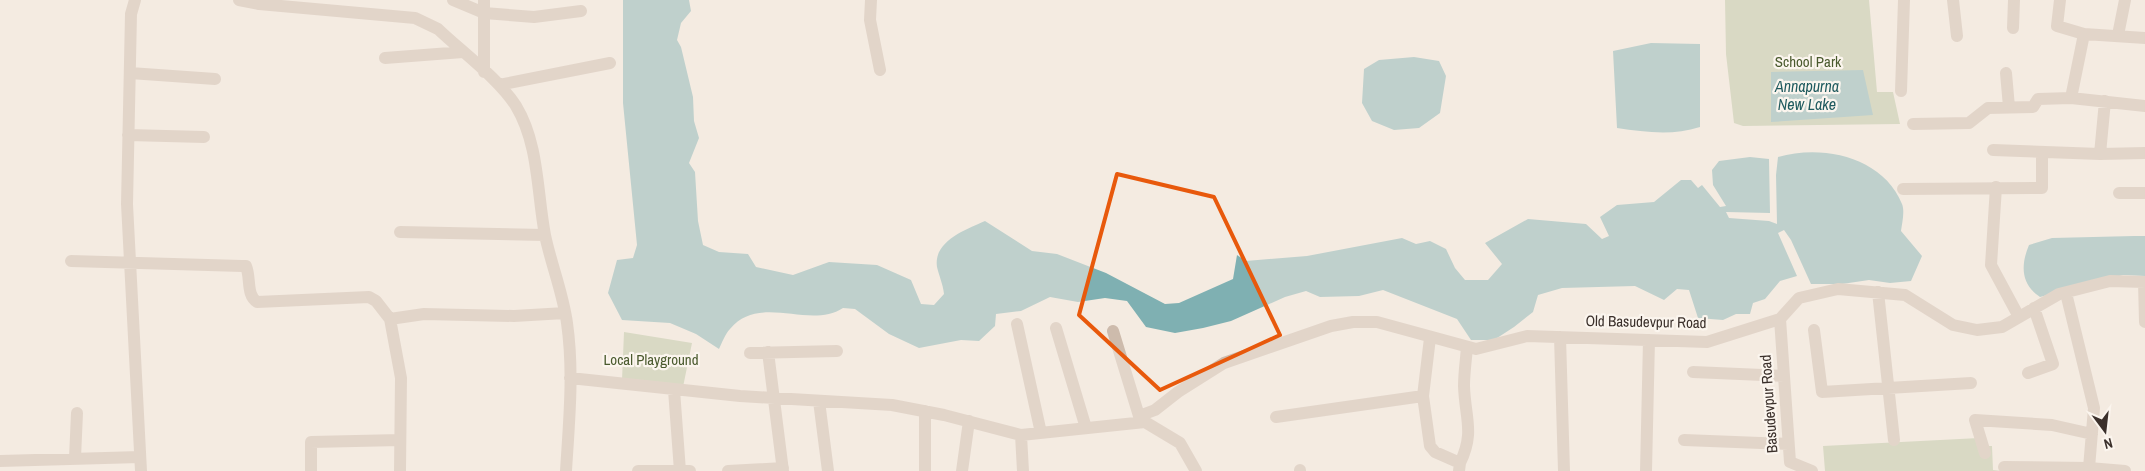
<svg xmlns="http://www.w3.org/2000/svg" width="2145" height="471" font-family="'Archivo Narrow',sans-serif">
	<rect width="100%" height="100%" fill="#f4ebe1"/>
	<!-- green -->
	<path fill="#b8c4a0" d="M 1725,0 L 1869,0 L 1877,92 L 1893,92 L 1900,124 L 1743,126 L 1734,123 L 1726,54 Z
		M 624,332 L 692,343 L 683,387 L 622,380 Z
		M 1979,438 L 1983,446 L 1992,446 L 1993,470 L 2002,471 L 1825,471 L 1823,446 Z"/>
	<!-- water -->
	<path fill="#7fb0b2" d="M 623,0 L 689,0 L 691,11 L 681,23 L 677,40 L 681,47 L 693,97 L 694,121 L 699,138 L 689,163 L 695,172 L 698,221 L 703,245 L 719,252 L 748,254 L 756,267 L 793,275 L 829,262 L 877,265 L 911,280 L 921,304 L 934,305 L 944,294 C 943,284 939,276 937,267 C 933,241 967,229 985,221 L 1032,251 L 1057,254 L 1106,273 L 1165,304 L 1179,303 L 1233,279 L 1237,255 L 1246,261 L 1307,256 L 1402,238 L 1416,244 L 1430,241 L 1446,249 L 1455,268 L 1465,280 L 1488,280 L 1502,264 L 1485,243 L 1528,219 L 1586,224 L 1602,239 L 1609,236 L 1600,217 L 1617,205 L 1654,202 L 1681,180 L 1691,180 L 1698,188 L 1702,185 L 1720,207 L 1726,206 L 1713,185 L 1712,170 L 1719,161 L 1750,157 L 1769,159 L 1770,213 L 1726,212 L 1729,218 L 1769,221 L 1777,224 L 1776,175 L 1778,157 C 1823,144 1883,157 1902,204 C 1905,211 1902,223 1901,231 L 1922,256 L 1911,281 L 1890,283 L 1869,280 L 1842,284 L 1811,284 L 1791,240 L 1784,230 L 1778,233 L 1797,276 L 1780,281 L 1765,299 L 1753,303 L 1750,314 L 1736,314 L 1723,320 L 1698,318 L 1689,290 L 1677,289 L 1664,300 L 1635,286 L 1562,288 L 1538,295 L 1533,312 L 1514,327 L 1494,340 L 1471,340 L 1457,319 L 1383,290 L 1359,296 L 1320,297 L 1306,291 L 1285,297 L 1231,321 L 1203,328 L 1175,333 L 1146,327 L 1127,301 L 1105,298 L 1078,302 L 1050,297 L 1021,311 L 996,314 L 995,326 L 979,341 L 961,340 L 919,348 L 889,334 L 855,309 L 843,308 C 809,330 760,293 730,329 C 725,334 722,343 719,349 L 696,334 L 670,323 L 622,320 L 608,293 L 617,260 L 633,258 L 637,245 L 623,103 Z
		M 1651,43 L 1700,44 L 1700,127 C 1672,136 1645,132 1617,128 L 1613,51 Z
		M 1414,57 L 1439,61 L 1446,76 L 1440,113 L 1419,128 L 1394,130 L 1372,121 L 1362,103 L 1364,69 L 1379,60 Z
		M 1863,70 L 1873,115 L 1771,122 L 1771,72 Z
		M 2134,236 L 2145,236 L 2145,276 L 2123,275 L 2040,297 C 2020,284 2021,264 2029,245 L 2052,238 Z"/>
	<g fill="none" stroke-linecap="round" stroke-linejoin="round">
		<!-- minor -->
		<path stroke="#cdbbac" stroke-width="12" d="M 135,0 L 131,14 L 127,204 L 141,471
			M 239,0 L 259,4 L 415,18 L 438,29 C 462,52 499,79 516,106 C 539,144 537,193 545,235 C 551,264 563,293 567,323 C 574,372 569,422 566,471
			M 453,0 L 484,13 L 534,17 L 581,11
			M 871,0 L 870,20 L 880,70
			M 1953,0 L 1957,36
			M 2060,0 L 2057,26 L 2084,34 L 2145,38
			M 2013,28 L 2014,0
			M 2118,35 L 2125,0
			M 385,58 L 463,52
			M 484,72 L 484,0
			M 130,73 L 215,79
			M 2006,73 L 2009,107
			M 499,85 L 610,63
			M 1901,91 L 1904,0
			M 2071,98 L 2084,34
			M 1913,124 L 1969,123 L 1988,108 L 2033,107 L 2038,99 L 2071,98 L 2145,106
			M 128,135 L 204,137
			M 1993,150 L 2100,154 L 2105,101
			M 2100,154 L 2145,153
			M 1996,187 L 1991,265 L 2019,317
			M 1903,189 L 2042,188 L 2042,153
			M 2119,193 L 2145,193
			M 400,232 L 545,235
			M 71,261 L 242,266 L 246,266 C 251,278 246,295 257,302 L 369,297 L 376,301 L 390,319
			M 2144,282 L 2145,322
			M 1878,292 L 1894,440
			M 2066,293 L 2094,408 L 2089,468 L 2125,471
			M 1780,319 L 1790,462 L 1812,471
			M 1017,324 L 1041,433
			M 1056,328 L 1086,428
			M 1814,330 L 1822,392 L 1971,383
			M 1113,331 L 1139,416 L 1144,420
			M 1560,337 L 1564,471
			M 1430,338 L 1423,396 L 1430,446 L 1435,452 L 1460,463 L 1459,471
			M 768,352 L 783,471
			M 750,353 L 837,351
			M 1693,372 L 1784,376
			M 2028,373 L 2053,364 L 2034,308
			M 570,378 L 740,396 L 892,405 L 944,415 L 1021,435 L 1145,422 L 1180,443 L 1196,471
			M 674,390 L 680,471
			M 819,401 L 828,471
			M 1139,416 L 1155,410 L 1178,392 L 1224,363 L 1331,326 L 1353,322 L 1377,322 L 1476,349 L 1527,336 L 1707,342 L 1780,319 L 1799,298 L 1838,289 L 1905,295 L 1953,325 L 1977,330 L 2002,327 L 2059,294 L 2110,281 L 2145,282
			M 1276,417 L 1423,396
			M 1021,435 L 1023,471
			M 1684,440 L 1788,444
			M 1985,453 L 1975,420 L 2052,425 L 2092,434
			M 75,458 L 77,413
			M 0,461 L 140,457
			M 1460,463 C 1475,432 1465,418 1464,386 C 1464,373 1466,360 1467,347
			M 2004,467 L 2089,468
			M 1300,470 L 1300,471
			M 311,471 L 311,442 L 400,440
			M 400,471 L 401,378 L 390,319 L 424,314 L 514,316 L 565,313
			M 638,471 L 690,471
			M 728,471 L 783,468
			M 925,471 L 925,411
			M 962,471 L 969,421
			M 1646,471 L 1649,340"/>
	</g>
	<!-- marked area -->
	<path d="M0 0H2145V471H0ZM 1117,174 L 1214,197 L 1280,335 L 1160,390 L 1079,315 Z" fill="#f4ebe1" fill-opacity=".55" fill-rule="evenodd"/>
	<path fill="none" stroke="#e8590c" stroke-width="4" stroke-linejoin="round" d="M 1117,174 L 1214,197 L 1280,335 L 1160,390 L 1079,315 Z"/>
	<g text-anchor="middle" stroke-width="4.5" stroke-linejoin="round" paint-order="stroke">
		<!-- park labels -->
		<g font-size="15" fill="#4a5a2e" stroke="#fbf5ee">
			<text x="1808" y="67">School Park</text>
			<text x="651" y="365">Local Playground</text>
		</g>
		<!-- street labels -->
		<g font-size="15" fill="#3b302b" stroke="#fbf5ee">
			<text transform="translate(1646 322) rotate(1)" y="5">Old Basudevpur Road</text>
			<text transform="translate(1769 404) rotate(-94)" y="5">Basudevpur Road</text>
		</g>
		<!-- water labels -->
		<g font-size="16" font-style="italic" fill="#1f5a5e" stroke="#fbf5ee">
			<text x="1807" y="92">Annapurna<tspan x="1807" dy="18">New Lake</tspan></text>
		</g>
	</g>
	<!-- north arrow -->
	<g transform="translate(2105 431) rotate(165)" stroke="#fbf5ee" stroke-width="4" paint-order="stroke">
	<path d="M0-4L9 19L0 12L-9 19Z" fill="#3b302b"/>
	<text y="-8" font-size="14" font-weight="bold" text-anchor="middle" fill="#3b302b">N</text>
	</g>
</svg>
